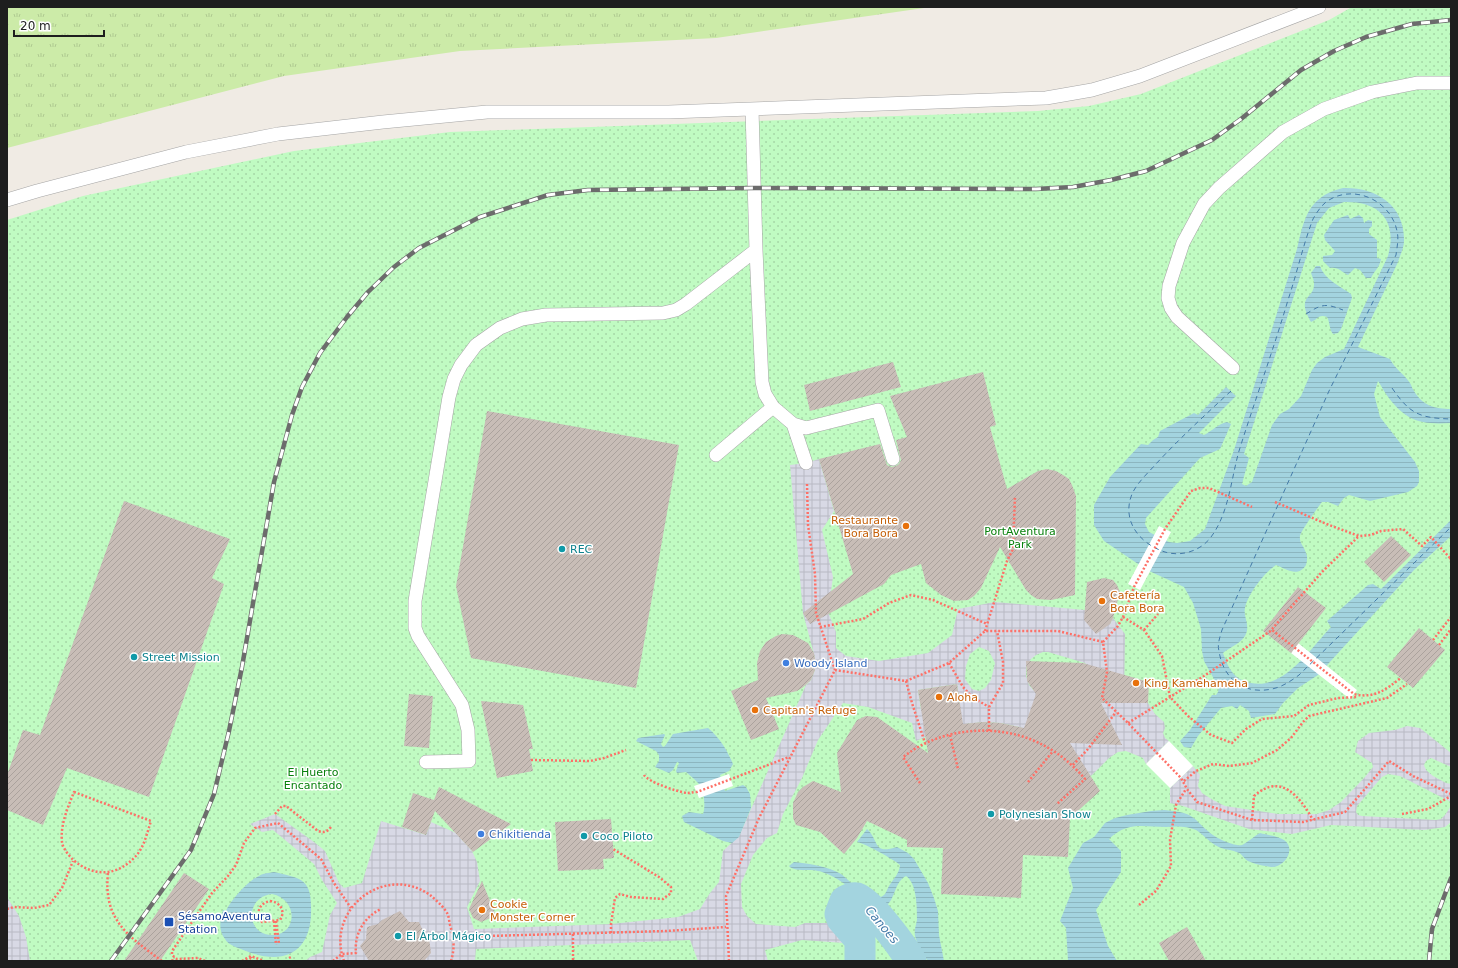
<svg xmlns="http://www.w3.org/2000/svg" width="1458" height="968" font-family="'DejaVu Sans',sans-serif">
	<defs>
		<pattern id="grass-tufts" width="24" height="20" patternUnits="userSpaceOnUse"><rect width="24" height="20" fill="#cceba8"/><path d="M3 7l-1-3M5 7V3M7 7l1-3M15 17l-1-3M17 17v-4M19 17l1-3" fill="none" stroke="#afc990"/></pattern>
		<pattern id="park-dots" width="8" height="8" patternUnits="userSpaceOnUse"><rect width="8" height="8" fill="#c0fbc2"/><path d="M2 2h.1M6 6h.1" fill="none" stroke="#a5d7a6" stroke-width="1.8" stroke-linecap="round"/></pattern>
		<pattern id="plaza-grid" width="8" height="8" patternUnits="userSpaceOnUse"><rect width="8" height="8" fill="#d8d9e5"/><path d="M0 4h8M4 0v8" fill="none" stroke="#b9bac4"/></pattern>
		<pattern id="water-rules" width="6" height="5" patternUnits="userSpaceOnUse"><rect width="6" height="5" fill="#a3d4df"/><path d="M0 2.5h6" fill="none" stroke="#8cb6bf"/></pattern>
		<pattern id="building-hatch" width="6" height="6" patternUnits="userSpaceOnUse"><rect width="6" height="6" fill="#c8bdb7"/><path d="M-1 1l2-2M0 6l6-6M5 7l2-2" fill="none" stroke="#aba29d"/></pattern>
	</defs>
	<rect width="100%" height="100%" fill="#f0ebe4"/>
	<!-- grass -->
	<path fill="url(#grass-tufts)" d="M 7,7 L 931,7 L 716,38 L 460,51 L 284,76 L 7,148 Z"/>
	<!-- park -->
	<path fill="url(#park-dots)" d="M 1352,7 L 1451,7 L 1451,961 L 7,961 L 7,220 L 83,196 L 294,151 L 450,132 L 1038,111 L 1089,106 L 1141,94 L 1329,20 Z"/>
	<!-- plaza -->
	<path fill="url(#plaza-grid)" fill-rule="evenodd" d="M 819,459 L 834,511 L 822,530 L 833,577 L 828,612 L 836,632 L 836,648 L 846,656 L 879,661 L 928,653 L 952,635 L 958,609 L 995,602 L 1085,610 L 1110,624 L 1113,618 L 1125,634 L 1124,702 L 1148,703 L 1155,714 L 1164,722 L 1165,728 L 1163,733 L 1165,738 L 1169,741 L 1146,764 L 1143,758 L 1126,751 L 1118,752 L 1109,758 L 1091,776 L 1078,760 L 1035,732 L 1019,727 L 1001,723 L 983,722 L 966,724 L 948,727 L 916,741 L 912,723 L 868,707 L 843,703 L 818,740 L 802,778 L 783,814 L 777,833 L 767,838 L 753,855 L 741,884 L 742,907 L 747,916 L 756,924 L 795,927 L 805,923 L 841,923 L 844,943 L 802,940 L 765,950 L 768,961 L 698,961 L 690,940 L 476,949 L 475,961 L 305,961 L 310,957 L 322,952 L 330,915 L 337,903 L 322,880 L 314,864 L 273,830 L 262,832 L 250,824 L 275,814 L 314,842 L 325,851 L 339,883 L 344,888 L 362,883 L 381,821 L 426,835 L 431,822 L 456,833 L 472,851 L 477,862 L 480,881 L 467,907 L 474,929 L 611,924 L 678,917 L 700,909 L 710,893 L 719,882 L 723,851 L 739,836 L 806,685 L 811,680 L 815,670 L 815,658 L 803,613 L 790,465 L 806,463 ZM 979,647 L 989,651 L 995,663 L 991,680 L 985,688 L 979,691 L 972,689 L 965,679 L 966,666 L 970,654 ZM 1043,652 L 1048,652 L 1085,663 L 1090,668 L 1043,694 L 1033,690 L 1029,685 L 1026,676 L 1026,667 L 1031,659 L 1036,655 ZM 957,684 L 960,704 L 921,710 L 918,690 Z
		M 1407,726 L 1420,728 L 1451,753 L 1451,767 L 1431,758 L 1426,761 L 1424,765 L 1426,770 L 1433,776 L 1446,783 L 1451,784 L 1451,802 L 1400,776 L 1388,774 L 1382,777 L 1357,806 L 1356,812 L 1358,815 L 1362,816 L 1436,820 L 1441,819 L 1445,815 L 1451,806 L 1451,822 L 1445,827 L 1424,830 L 1331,825 L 1292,834 L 1249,829 L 1183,806 L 1170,803 L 1170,788 L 1193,766 L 1200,775 L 1198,786 L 1202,793 L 1213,800 L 1225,806 L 1278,814 L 1317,814 L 1329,810 L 1341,802 L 1365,777 L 1373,767 L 1372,763 L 1355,752 L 1358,741 L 1369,733 L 1395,730 Z
		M 7,897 L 19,916 L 26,937 L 30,961 L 7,961 Z"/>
	<!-- water -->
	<path fill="url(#water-rules)" fill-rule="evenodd" d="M 1343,188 C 1376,187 1405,205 1404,241 C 1404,248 1400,255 1398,262 L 1358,347 L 1390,359 C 1395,369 1404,374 1410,383 C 1412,386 1412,389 1414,391 C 1423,406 1435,409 1451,409 L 1451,423 C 1420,425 1405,421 1386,394 C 1383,390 1381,385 1378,381 L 1374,394 L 1380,417 L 1415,462 L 1419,471 L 1419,482 L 1417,486 L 1408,492 L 1370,501 L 1349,495 L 1344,498 L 1338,506 L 1328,502 L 1322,502 C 1318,507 1301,531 1300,536 C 1299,543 1304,546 1306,553 C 1308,557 1307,561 1306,565 C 1298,578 1286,569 1276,565 C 1264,573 1248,594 1245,608 C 1243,618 1251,625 1245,636 C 1241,643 1229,648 1223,653 C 1229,669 1233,679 1251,683 C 1284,690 1311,648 1331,627 L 1327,621 L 1368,585 L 1373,584 L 1381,589 L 1451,520 L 1451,536 L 1414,570 L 1318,675 L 1298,688 L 1283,703 L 1275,714 L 1251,718 L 1249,711 L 1240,705 L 1237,709 L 1232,706 L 1221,708 L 1198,736 L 1191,748 L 1184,747 L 1180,741 L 1190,730 L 1212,695 L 1216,695 L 1218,692 L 1219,688 L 1204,661 L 1202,651 L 1201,629 L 1193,603 L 1184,587 L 1147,570 L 1104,541 L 1094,525 L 1094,505 L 1110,477 L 1141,444 L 1148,445 L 1153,440 L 1158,437 L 1160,431 L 1194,413 L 1198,415 L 1226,387 L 1236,396 L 1199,433 L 1204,435 C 1212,431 1218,424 1227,422 L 1231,424 L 1220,449 L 1200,458 L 1146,518 L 1145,524 L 1149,532 L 1169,542 L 1177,543 L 1190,541 L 1205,529 L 1234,450 L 1297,249 C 1304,219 1308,196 1343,188 ZM 1344,202 C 1379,201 1398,220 1388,256 L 1344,349 L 1325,357 L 1317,363 L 1312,370 L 1301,396 L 1289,409 L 1280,414 L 1272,425 L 1252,482 L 1246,486 L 1242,484 L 1249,458 L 1244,454 L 1317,223 L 1329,208 Z
		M 1348,215 L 1350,219 L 1359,215 L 1363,218 L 1364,223 L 1368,220 L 1372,221 L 1372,226 L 1369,229 L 1369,234 L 1377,240 L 1377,258 L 1381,259 C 1380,267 1374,271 1371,278 L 1366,278 L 1360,270 L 1355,268 L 1348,275 C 1341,272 1339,267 1330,268 L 1323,261 L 1323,256 L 1332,255 L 1335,251 L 1325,240 L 1324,235 L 1334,220 Z
		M 1316,266 L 1320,266 C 1325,280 1340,286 1351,294 L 1352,298 L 1341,329 L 1338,333 L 1333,334 C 1329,329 1330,322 1327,317 C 1322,315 1319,316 1315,320 L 1311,322 C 1295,294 1315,300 1314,283 C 1314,280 1312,276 1311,273 Z
		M 708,728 C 720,738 727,750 733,764 L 729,771 L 720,775 L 725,791 L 743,785 L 746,787 L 750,794 L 751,808 L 739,837 L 732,843 L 723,841 L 684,822 L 682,816 L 689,812 L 703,814 C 706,806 704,789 698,783 C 695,779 690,776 686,772 L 677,773 L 676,771 L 679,763 L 677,762 L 673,770 L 669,773 L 655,767 L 659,761 L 659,755 L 656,751 L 636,741 L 638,738 L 664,734 L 665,735 L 661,744 L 663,747 L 665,746 L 673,734 Z
		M 1164,810 C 1172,811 1181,811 1189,815 C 1197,819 1201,826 1208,831 C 1213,837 1235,847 1242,845 C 1245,844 1256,835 1260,833 C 1267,835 1278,836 1284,840 C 1297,849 1284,868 1271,867 C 1264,866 1254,864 1248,861 C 1244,859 1242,854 1239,853 C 1231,849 1222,850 1215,845 C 1210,842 1200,832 1196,830 C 1188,826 1175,826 1166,827 C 1143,827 1128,821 1109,839 L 1121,851 L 1121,872 L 1096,910 L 1108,946 L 1117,961 L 1068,961 L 1066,928 L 1060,921 L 1073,888 L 1068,868 L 1083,843 L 1094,837 L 1105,823 L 1115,818 L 1127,815 L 1151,811 Z
		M 867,829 C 880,841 872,855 897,847 L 908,853 L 914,859 L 928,883 L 934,898 L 938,911 L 939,935 L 944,961 L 928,961 C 923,954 917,944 915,936 C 914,930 916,925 917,920 C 917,908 917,883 906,876 C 894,882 896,899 885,907 C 860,901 845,879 822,872 C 812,868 795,873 789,866 L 794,862 C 810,864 827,866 841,874 C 850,880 872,908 885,894 C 886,892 888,888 889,886 C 894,878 899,874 900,865 C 893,859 866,844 857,842 Z
		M 274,872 C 299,878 311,878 311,906 C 313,951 286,967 246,951 C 239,948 229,946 225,939 C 218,930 220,920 223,910 L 226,911 C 231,900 248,881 259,876 C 263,873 269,873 274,872 ZM 272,894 C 298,899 298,934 273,935 C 246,936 244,897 272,894 Z"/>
	<!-- pier -->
	<path fill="#fff" d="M 1159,526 L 1171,532 L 1140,590 L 1128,584 Z
		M 1298,643 L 1357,690 L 1350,699 L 1291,653 Z
		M 1169,741 L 1193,766 L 1170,788 L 1146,764 Z
		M 729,774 L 733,786 L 699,798 L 694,786 Z"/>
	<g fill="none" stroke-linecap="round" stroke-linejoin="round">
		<!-- canal -->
		<path stroke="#a3d4df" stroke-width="31" d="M 860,961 L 860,940 L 842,919 L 840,914 L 845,901 C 849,899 852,897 857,898 C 871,903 903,947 911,961"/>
		<!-- ferry -->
		<path stroke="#447ba9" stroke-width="1" stroke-dasharray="5 4" stroke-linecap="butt" d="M 1306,314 C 1322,304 1325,303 1343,310
			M 1392,388 C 1410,414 1419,418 1451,419
			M 1231,391 C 1205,415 1179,439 1155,465 C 1147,474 1137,483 1132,494 C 1121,521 1140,544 1165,552 C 1181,557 1201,551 1211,537 C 1229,513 1231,479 1239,451 C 1255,400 1273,351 1288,300 C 1297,273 1303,245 1313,219 C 1317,212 1322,204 1329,200 C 1355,184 1391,201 1397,231 C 1399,239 1397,247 1396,255 L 1329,391 L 1222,630 C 1220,637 1217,644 1219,651 C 1223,679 1244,695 1272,689 C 1282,687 1291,681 1299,675 L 1451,527"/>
	</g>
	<!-- building -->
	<path fill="url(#building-hatch)" d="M 893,362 L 901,387 L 810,411 L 804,385 Z
		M 983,372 L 996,425 L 990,427 L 1007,489 L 1038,471 L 1047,469 L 1056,471 L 1063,475 L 1069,479 L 1072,485 L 1076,496 L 1075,595 L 1051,600 L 1037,599 L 1031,595 L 1026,590 L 1000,547 L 981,588 L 974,596 L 968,600 L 954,601 L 941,595 L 926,583 L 921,564 L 891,575 L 884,584 L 810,624 L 803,613 L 853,574 L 819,459 L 880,444 L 887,465 L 891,467 L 896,466 L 899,464 L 901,460 L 896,440 L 907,437 L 890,396 Z
		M 487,411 L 679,445 L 636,688 L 471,658 L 456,586 Z
		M 124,501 L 230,539 L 212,578 L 224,584 L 149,797 L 67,768 L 43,825 L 7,810 L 7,775 L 23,730 L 40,735 Z
		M 1391,536 L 1411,555 L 1384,582 L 1364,562 Z
		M 1104,578 L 1113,580 L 1117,585 L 1120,592 L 1113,618 L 1110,624 L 1096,634 L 1084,620 L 1087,582 Z
		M 1298,587 L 1326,608 L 1291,653 L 1263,631 Z
		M 1419,628 L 1445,650 L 1413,688 L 1387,667 Z
		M 782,634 L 793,635 L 808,643 L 814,653 L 816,664 L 815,670 L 811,680 L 802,688 L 797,691 L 766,698 L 779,729 L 751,740 L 731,691 L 758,680 L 757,663 L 760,651 L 766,642 L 776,636 Z
		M 1026,661 L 1083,663 L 1149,682 L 1148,703 L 1101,703 L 1122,745 L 1070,743 L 1100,791 L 1070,818 L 1068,857 L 1023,855 L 1021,898 L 941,894 L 943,848 L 907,847 L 907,840 L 867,821 L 857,838 L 844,854 L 820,832 L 796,825 L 793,818 L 793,803 L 798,792 L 803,787 L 813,781 L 841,792 L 837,753 L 857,720 L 866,716 L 877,717 L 928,753 L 918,690 L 957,684 L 963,724 L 983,722 L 1001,723 L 1024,728 L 1036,694 L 1027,681 Z
		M 409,694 L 433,696 L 429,748 L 404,746 Z
		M 481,701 L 523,705 L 533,749 L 529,749 L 533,771 L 497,778 Z
		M 439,787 L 511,824 L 473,852 L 435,811 L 426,835 L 402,827 L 413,793 L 434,800 Z
		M 611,819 L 614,858 L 603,859 L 604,869 L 558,871 L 555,822 Z
		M 184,873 L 209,889 L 160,961 L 124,961 Z
		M 482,881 L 496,916 L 481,922 L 473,918 L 469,909 Z
		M 400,911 L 409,922 L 419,922 L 423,931 L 429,938 L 431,953 L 424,961 L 369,961 L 360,946 L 366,939 L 367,927 L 378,924 L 382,920 Z
		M 1187,927 L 1206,961 L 1169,961 L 1159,943 Z"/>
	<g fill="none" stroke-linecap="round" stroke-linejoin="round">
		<!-- lane casing -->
		<g stroke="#a5a5a5" stroke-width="14">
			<path id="lane" d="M 752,109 L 756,250 L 762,382 L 765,394 L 773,407 L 793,424 L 806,428 L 878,410 L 893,459
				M 7,200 L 37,191 L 186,152 L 278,134 L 383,122 L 487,112 L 669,112 L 1046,98 L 1092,90 L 1140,76 L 1319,7
				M 1233,368 L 1177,317 L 1171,308 L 1168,298 L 1169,286 L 1183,243 L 1204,204 L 1219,188 L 1283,132 L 1324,109 L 1372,92 L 1417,83 L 1451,83
				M 793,424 L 806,463
				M 716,455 L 773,407
				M 426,762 L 469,761 L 468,730 L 462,705 L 418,636 L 415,628 L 415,601 L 449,397 L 454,379 L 461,365 L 476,345 L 500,328 L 522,319 L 546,315 L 663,313 L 676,310 L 686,304 L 756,250"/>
		</g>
		<!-- path -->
		<path stroke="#fe7067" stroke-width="2.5" stroke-dasharray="2 2" stroke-linecap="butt" d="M 807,484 L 808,525 L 815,574 L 816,613 L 835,670
			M 1275,502 L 1329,525 L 1359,536 L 1371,535 L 1381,531 L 1403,529 L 1422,546 L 1431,537 L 1450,558
			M 1451,559 L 1450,558 L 1451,561
			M 1123,617 L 1144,630 L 1162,656 L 1170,697 L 1188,716 L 1211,735 L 1232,743 L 1246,729 L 1262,719 L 1294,716 L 1309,705 L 1338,698 L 1358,697
			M 820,627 L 863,619 L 889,603 L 911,595 L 933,600 L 987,624
			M 1272,629 L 1322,572 L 1359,536
			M 1144,630 L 1158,614
			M 985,631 L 1007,561 L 1013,549 L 1015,496
			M 1433,640 L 1451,617
			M 1103,642 L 1118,626 L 1123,617 L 1134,587 L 1165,529 L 1191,491 L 1200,488 L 1209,488 L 1252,507
			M 1439,645 L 1451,629
			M 949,663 L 963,687 L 972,697 L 989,707
			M 906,681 L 912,703 L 925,743
			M 1128,723 L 1204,676 L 1272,630 L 1354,694 C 1374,699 1385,690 1401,678
			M 989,731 L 989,707 L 1003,683 L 1003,662 L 997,631
			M 950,735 L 958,769
			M 531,760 L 590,761 L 604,758 L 626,750
			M 1073,765 L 1088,749 L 1116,712
			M 644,775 C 648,782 678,792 687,793 C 690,793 693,792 697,792 L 789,757
			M 1184,781 L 1196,771 L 1213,764 L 1229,766 L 1252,763 L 1277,750 L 1291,738 L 1303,722 L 1309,716 L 1387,698 L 1407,684
			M 1028,782 L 1053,751
			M 920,783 L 903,757 C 910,752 917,747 924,744 C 960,726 1008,726 1043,745 C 1059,753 1073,765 1085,779 L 1057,804
			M 74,792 L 151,821 C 147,833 144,848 135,857 C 119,874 99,877 80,865 C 73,861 63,850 62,842 C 60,825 68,807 74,792 Z
			M 275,814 L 282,806 L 286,806 L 318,831 C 324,833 327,832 331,827
			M 1402,814 L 1428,809 L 1451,796
			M 1252,820 L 1254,796 C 1281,772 1300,797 1313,820
			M 108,873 C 103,920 128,936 162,961
			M 270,901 C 280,902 286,911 280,920 L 262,922 C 256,913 258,904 270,901 Z
			M 1139,905 L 1156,891 L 1171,866 L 1170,840 L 1176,805 L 1186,789
			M 7,909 L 14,907 L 34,908 L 49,905 L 62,888 L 73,861
			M 274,921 L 276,945
			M 276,921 L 279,944
			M 611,933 L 611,924 L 615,898 L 620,894 L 631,897 L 663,899 L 671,893 L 671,887 L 659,877 L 613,849
			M 573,934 L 573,961
			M 453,937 L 666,931 L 726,927
			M 289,958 L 291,957
			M 172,961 L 174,957
			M 205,961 L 198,958 L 177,959 L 172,955 L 172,951 L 212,893 L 228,876 L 236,865 L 244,843 L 255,828 L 278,823 L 321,859 L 334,883 L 351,908
			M 242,961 L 251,956 L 264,961
			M 246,961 L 251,958 L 252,961
			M 333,961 L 342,954 L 356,953 C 354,934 364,917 381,909
			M 344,961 C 325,909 385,863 430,895 C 436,900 443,906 447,913 C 449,916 449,921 450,925 C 454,938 455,948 451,961
			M 729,961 L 726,896 L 759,818 L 835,670 L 906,681 L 949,663 L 985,631 L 1058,631 L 1103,642 L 1107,672 L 1102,698 L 1128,723 L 1181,778 L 1187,789 L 1197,802 L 1252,820 L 1303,822 L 1345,812 L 1389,761 L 1413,776 L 1451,794"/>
		<!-- lane -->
		<use href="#lane" stroke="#fff" stroke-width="13"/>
		<!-- rail casing -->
		<g stroke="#6c6c6c" stroke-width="4.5">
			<path id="rail" d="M 111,961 L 191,850 L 214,794 L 229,731 L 242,667 L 274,482 L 292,415 L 302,387 L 320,353 L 347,317 L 368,292 L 394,267 L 419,248 L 480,217 L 548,195 L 588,190 L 755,188 L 1036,189 L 1073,187 L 1111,180 L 1146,171 L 1212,140 L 1241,119 L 1301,70 L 1334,51 L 1366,37 L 1412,24 L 1451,20
				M 1429,961 L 1432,929 L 1451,878"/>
		</g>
		<!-- rail -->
		<use href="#rail" stroke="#fff" stroke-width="3" stroke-dasharray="9" stroke-linecap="butt"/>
	</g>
	<!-- markers -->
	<g fill="#e8710a" stroke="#fff" stroke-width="1.5">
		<circle cx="906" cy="526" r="4"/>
		<circle cx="1102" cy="601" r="4"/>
		<circle cx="1136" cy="683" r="4"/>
		<circle cx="939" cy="697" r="4"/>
		<circle cx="755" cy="710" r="4"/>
		<circle cx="482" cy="910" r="4"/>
	</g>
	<g fill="#0f9aa8" stroke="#fff" stroke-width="1.5">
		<circle cx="562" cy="549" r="4"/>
		<circle cx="134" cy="657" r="4"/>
		<circle cx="991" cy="814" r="4"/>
		<circle cx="584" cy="836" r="4"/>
		<circle cx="398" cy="936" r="4"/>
	</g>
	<g fill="#3f7fe0" stroke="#fff" stroke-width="1.5">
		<circle cx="786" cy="663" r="4"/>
		<circle cx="481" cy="834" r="4"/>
	</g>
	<rect fill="#1a4fb4" stroke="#fff" stroke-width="1.5" x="164" y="917" width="10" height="10" rx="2"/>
	<g text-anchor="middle" stroke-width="3" stroke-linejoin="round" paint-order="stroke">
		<!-- food labels -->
		<g font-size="11" fill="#c56008" stroke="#fff" text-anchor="start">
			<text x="898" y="524" text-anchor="end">Restaurante<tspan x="898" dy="13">Bora Bora</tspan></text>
			<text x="1110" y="599">Cafetería<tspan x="1110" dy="13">Bora Bora</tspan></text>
			<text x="1144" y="687">King Kamehameha</text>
			<text x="947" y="701">Aloha</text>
			<text x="763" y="714">Capitan's Refuge</text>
			<text x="490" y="908">Cookie<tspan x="490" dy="13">Monster Corner</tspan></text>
		</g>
		<!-- park labels -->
		<g font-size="11" fill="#08810d" stroke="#fff">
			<text x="1020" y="535">PortAventura<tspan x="1020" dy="13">Park</tspan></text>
			<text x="313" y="776">El Huerto<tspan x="313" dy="13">Encantado</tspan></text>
		</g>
		<!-- culture labels -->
		<g font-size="11" fill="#0d838f" stroke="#fff" text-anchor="start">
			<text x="570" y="553">REC</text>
			<text x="142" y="661">Street Mission</text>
			<text x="999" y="818">Polynesian Show</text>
			<text x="592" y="840">Coco Piloto</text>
			<text x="406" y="940">El Árbol Mágico</text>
		</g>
		<!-- shop labels -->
		<g font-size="11" fill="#366cbe" stroke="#fff" text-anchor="start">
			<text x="794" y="667">Woody Island</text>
			<text x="489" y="838">Chikitienda</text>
		</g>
		<!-- transit labels -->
		<g font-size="11" fill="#164399" stroke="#fff" text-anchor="start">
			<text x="178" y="920">SésamoAventura<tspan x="178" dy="13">Station</tspan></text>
		</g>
		<!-- water labels -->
		<g font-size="12" font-style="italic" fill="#447ba9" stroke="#fff">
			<text transform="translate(882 925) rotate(50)" y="4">Canoes</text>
		</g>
	</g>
	<!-- border -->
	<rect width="1458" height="968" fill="none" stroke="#1e1e1e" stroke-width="16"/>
	<!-- scale -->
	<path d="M14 30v6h90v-6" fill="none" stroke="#1e1e1e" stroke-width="2"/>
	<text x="20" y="30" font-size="12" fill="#1e1e1e" stroke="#ffffff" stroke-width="3" paint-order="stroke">20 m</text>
</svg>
